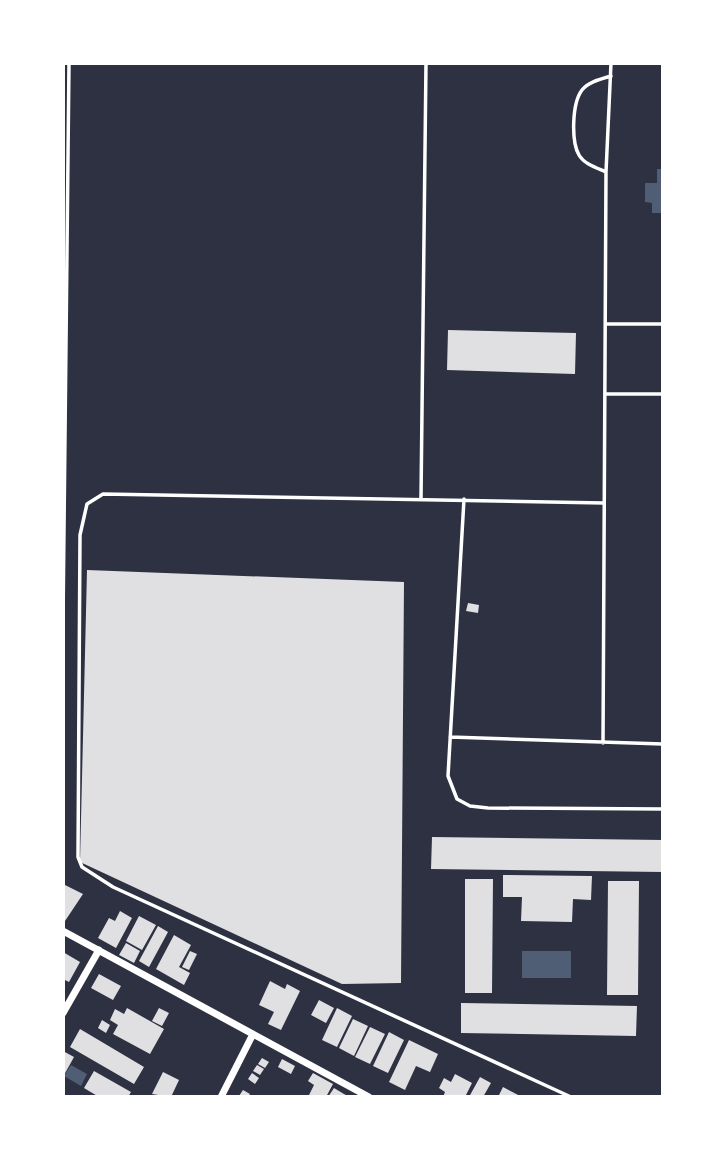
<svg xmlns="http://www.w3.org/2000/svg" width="726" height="1160" font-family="'DejaVu Sans',sans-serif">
	<rect width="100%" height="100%" fill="#2d3142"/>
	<!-- water -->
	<path fill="#4f5d75" d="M 657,169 L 663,169 L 663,213 L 652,213 L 652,203 L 645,202 L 645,183 L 657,183 Z
		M 522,951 L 571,951 L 571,978 L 522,978 Z
		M 71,1065 L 87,1074 L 81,1086 L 64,1076 Z"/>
	<!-- building -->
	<path fill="#e0e0e3" d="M 448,330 L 576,333 L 575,374 L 447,370 Z
		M 87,570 L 404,582 L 401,983 L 342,984 L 80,862 Z
		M 468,603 L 479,605 L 478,613 L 466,611 Z
		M 432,837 L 663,840 L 663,872 L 431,869 Z
		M 503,875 L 592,876 L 591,900 L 573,899 L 572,922 L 521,921 L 522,897 L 503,897 Z
		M 465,879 L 493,879 L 492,993 L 465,993 Z
		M 608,881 L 639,881 L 638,995 L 607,995 Z
		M 63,884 L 83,894 L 63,924 Z
		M 120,911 L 132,918 L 116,948 L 98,938 L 109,918 L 115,921 Z
		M 139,916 L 156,925 L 142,950 L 126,941 Z
		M 158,926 L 168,932 L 149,967 L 139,961 Z
		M 174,935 L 191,945 L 179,967 L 190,973 L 184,985 L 156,969 Z
		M 126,943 L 140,951 L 134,963 L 119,955 Z
		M 190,951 L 197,954 L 189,970 L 182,967 Z
		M 63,952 L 80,962 L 69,982 L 63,979 Z
		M 99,974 L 121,986 L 113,1000 L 91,988 Z
		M 270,981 L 285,989 L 287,984 L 300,991 L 281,1030 L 268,1024 L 274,1012 L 259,1005 Z
		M 319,1000 L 334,1008 L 326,1023 L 311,1015 Z
		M 461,1003 L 637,1006 L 636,1036 L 461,1033 Z
		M 127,1008 L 164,1029 L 150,1054 L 113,1034 L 118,1025 L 110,1020 L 115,1009 L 124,1014 Z
		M 159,1008 L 169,1013 L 162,1026 L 152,1021 Z
		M 337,1008 L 352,1016 L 337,1047 L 322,1040 Z
		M 353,1019 L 368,1026 L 354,1056 L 339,1048 Z
		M 102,1020 L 110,1025 L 106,1033 L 98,1028 Z
		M 370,1027 L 385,1034 L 370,1064 L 355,1057 Z
		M 80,1029 L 144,1067 L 134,1084 L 70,1047 Z
		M 389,1032 L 404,1040 L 388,1073 L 373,1066 Z
		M 409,1040 L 438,1054 L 430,1072 L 416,1066 L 405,1090 L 389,1082 Z
		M 63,1051 L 74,1057 L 63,1077 Z
		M 262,1058 L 269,1062 L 265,1068 L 258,1064 Z
		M 282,1059 L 295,1066 L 291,1074 L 278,1067 Z
		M 257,1065 L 264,1069 L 260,1075 L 253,1071 Z
		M 94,1071 L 131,1092 L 128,1097 L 99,1097 L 84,1088 Z
		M 163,1072 L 179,1080 L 171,1097 L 152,1094 Z
		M 252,1073 L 259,1078 L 255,1084 L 248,1079 Z
		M 313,1073 L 333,1084 L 326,1097 L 308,1097 L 314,1085 L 308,1081 Z
		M 455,1074 L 472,1083 L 465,1097 L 443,1097 L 445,1092 L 439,1088 L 444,1078 L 451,1082 Z
		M 480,1077 L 491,1083 L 483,1097 L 469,1097 Z
		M 503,1087 L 522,1097 L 498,1097 Z
		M 334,1088 L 344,1094 L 350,1097 L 328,1097 Z
		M 243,1090 L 250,1094 L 248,1097 L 239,1096 Z"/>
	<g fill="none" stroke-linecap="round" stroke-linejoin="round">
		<!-- service -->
		<path stroke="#fff" stroke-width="3.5" d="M 606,172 C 597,168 584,164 579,155 C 571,141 572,103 582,90 C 588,82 601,79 611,76
			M 606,324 L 663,324
			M 605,394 L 663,394
			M 421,498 L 426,63
			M 464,499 L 448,776 L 457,799 L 470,806 L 488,808 L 663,809
			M 63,622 L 69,63
			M 450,737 L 663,744
			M 603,743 L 606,172 L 611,63
			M 571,1097 L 113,887 L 82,867 L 78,857 L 80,535 L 87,504 L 103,494 L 604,503"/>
		<!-- minor -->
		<path stroke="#fff" stroke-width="7" d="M 63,931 L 369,1097
			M 63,1013 L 99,950
			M 221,1097 L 253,1034"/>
	</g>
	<!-- border -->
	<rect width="726" height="1160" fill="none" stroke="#ffffff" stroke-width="130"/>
</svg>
